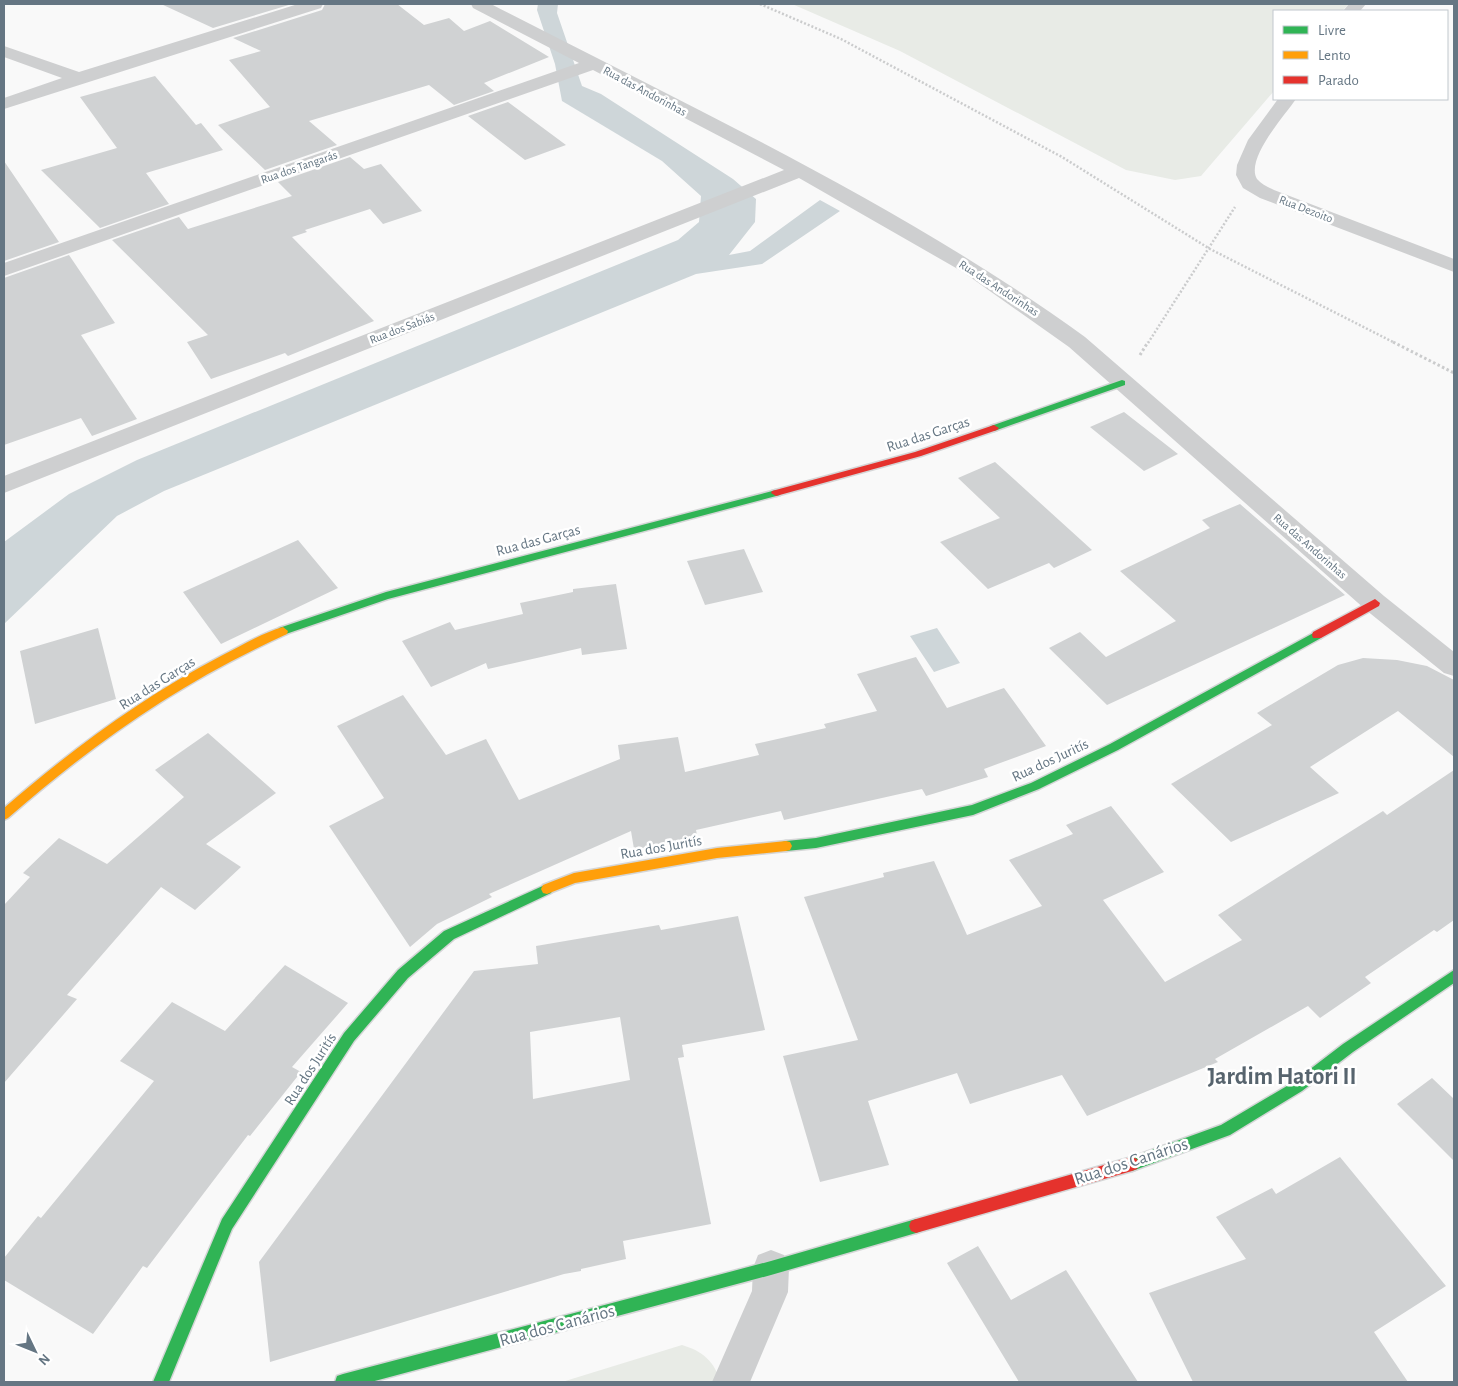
<svg xmlns="http://www.w3.org/2000/svg" width="1458" height="1386" font-family="'Alegreya Sans',sans-serif">
	<rect width="100%" height="100%" fill="#f9f9f9"/>
	<!-- green -->
	<path fill="#e8ebe6" d="M 792,4 L 1349,4 L 1342,11 L 1274,11 L 1274,91 L 1201,176 L 1175,180 L 1126,170 L 900,51 Z
		M 682,1345 C 702,1351 715,1361 720,1382 L 562,1382 Z"/>
	<!-- water -->
	<path fill="#ced6d9" d="M 538,4 L 558,4 L 557,13 L 582,86 L 601,94 L 733,179 L 756,199 L 755,222 L 729,255 L 750,251 L 820,200 L 840,211 L 762,264 L 696,274 L 164,491 L 117,516 L 4,624 L 4,542 L 69,494 L 137,460 L 678,240 L 699,222 L 701,196 L 662,161 L 562,101 L 555,64 L 537,10 Z
		M 937,628 L 960,663 L 934,672 L 910,636 Z"/>
	<!-- building -->
	<path fill="#d0d2d3" fill-rule="evenodd" d="M 161,4 L 292,4 L 213,28 Z
		M 325,4 L 397,4 L 424,25 L 449,18 L 464,31 L 490,21 L 549,57 L 484,83 L 494,91 L 454,105 L 429,85 L 309,121 L 337,145 L 265,170 L 218,125 L 270,107 L 229,60 L 261,51 L 233,38 L 322,10 Z
		M 155,76 L 196,125 L 201,123 L 223,150 L 146,173 L 169,204 L 100,228 L 41,170 L 117,148 L 80,97 Z
		M 508,102 L 566,145 L 525,160 L 468,116 Z
		M 350,157 L 364,169 L 381,164 L 422,211 L 383,224 L 370,209 L 305,230 L 307,232 L 292,237 L 374,321 L 288,356 L 285,353 L 211,379 L 187,342 L 208,335 L 112,240 L 179,217 L 188,229 L 292,196 L 278,182 Z
		M 4,161 L 59,242 L 4,261 Z
		M 69,255 L 115,323 L 81,335 L 137,419 L 92,436 L 81,418 L 4,445 L 4,278 Z
		M 1124,412 L 1178,454 L 1144,471 L 1090,427 Z
		M 995,462 L 1092,550 L 1054,568 L 1049,563 L 988,589 L 940,542 L 1000,518 L 958,478 Z
		M 1240,504 L 1345,595 L 1107,705 L 1049,648 L 1080,632 L 1106,657 L 1176,621 L 1120,571 L 1210,528 L 1202,520 Z
		M 298,540 L 338,588 L 221,644 L 183,592 Z
		M 744,549 L 763,592 L 705,605 L 687,561 Z
		M 616,584 L 627,649 L 582,655 L 581,648 L 488,669 L 486,663 L 431,687 L 402,641 L 450,622 L 455,630 L 523,614 L 520,603 L 573,592 L 573,589 Z
		M 98,628 L 116,699 L 35,724 L 20,651 Z
		M 916,657 L 947,708 L 1004,688 L 1046,746 L 984,769 L 988,777 L 926,796 L 922,789 L 784,820 L 781,811 L 696,830 L 698,840 L 634,849 L 631,831 L 489,894 L 492,897 L 437,924 L 410,947 L 329,826 L 384,798 L 337,726 L 403,695 L 446,755 L 486,739 L 519,800 L 620,759 L 618,745 L 678,737 L 685,772 L 759,755 L 755,744 L 826,728 L 824,724 L 877,711 L 857,674 Z
		M 1363,658 L 1397,660 L 1427,666 L 1454,680 L 1454,757 L 1398,711 L 1310,767 L 1339,793 L 1231,842 L 1171,784 L 1272,725 L 1257,713 L 1338,665 Z
		M 208,733 L 276,793 L 206,844 L 241,867 L 195,910 L 161,887 L 67,995 L 77,999 L 4,1083 L 4,905 L 30,877 L 23,873 L 59,838 L 107,864 L 184,797 L 155,770 Z
		M 1454,770 L 1454,920 L 1437,932 L 1434,930 L 1365,977 L 1371,983 L 1320,1018 L 1308,1006 L 1215,1059 L 1218,1062 L 1087,1116 L 1062,1075 L 970,1104 L 957,1073 L 868,1101 L 889,1165 L 820,1182 L 783,1056 L 858,1040 L 804,897 L 884,877 L 883,873 L 934,861 L 967,935 L 1042,906 L 1009,860 L 1073,834 L 1066,825 L 1111,806 L 1164,872 L 1103,900 L 1165,982 L 1242,940 L 1218,915 L 1383,811 L 1387,815 Z
		M 738,916 L 765,1030 L 682,1045 L 684,1057 L 678,1058 L 711,1224 L 623,1241 L 626,1259 L 581,1269 L 581,1271 L 564,1274 L 270,1362 L 259,1262 L 474,971 L 538,964 L 536,946 L 659,925 L 661,930 ZM 620,1017 L 630,1080 L 533,1099 L 530,1032 Z
		M 285,965 L 348,1003 L 292,1067 L 301,1072 L 250,1136 L 248,1135 L 147,1268 L 143,1266 L 93,1334 L 4,1280 L 4,1258 L 38,1216 L 41,1218 L 154,1081 L 120,1061 L 172,1002 L 225,1031 Z
		M 1432,1078 L 1454,1099 L 1454,1161 L 1397,1104 Z
		M 1340,1157 L 1446,1286 L 1374,1332 L 1408,1382 L 1193,1382 L 1149,1293 L 1246,1259 L 1216,1217 L 1272,1188 L 1276,1194 Z
		M 978,1246 L 1011,1300 L 1066,1270 L 1138,1382 L 1019,1382 L 947,1263 Z"/>
	<g fill="none" stroke-linecap="round" stroke-linejoin="round">
		<!-- fast casing -->
		<g stroke="#d5d6d7" stroke-width="3">
			<path id="fast" d="M 1122,380 L 1125,381 L 1125,385 L 997,430 L 994,431 L 989,428 L 991,426 Z
				M 776,490 L 780,491 L 781,493 L 780,495 L 388,599 L 283,635 L 278,631 L 279,628 L 386,592 Z
				M 1317,631 L 1321,632 L 1322,635 L 1321,638 L 1118,750 L 1039,789 L 973,815 L 816,848 L 786,851 L 782,850 L 780,846 L 782,842 L 786,841 L 816,838 L 972,805 L 1031,783 L 1110,744 Z
				M 547,884 L 551,885 L 553,889 L 551,893 L 454,939 L 408,978 L 354,1041 L 232,1229 L 169,1382 L 153,1382 L 222,1219 L 344,1033 L 398,970 L 444,931 Z
				M 1454,970 L 1454,983 L 1353,1052 L 1302,1091 L 1230,1135 L 1132,1171 L 1127,1169 L 1125,1164 L 1127,1159 L 1221,1125 L 1292,1083 L 1343,1044 Z
				M 916,1219 L 921,1221 L 923,1226 L 921,1231 L 916,1233 L 771,1275 L 371,1382 L 335,1382 L 337,1376 L 343,1374 L 771,1261 Z"/>
		</g>
		<!-- slow casing -->
		<g stroke="#d5d6d7" stroke-width="3">
			<path id="slow" d="M 283,627 L 288,631 L 287,634 C 181,682 95,742 8,818 L 4,820 L 4,808 C 71,750 142,697 221,656 C 241,646 262,633 283,627 Z
				M 786,841 L 790,842 L 792,846 L 790,850 L 786,851 L 717,858 L 575,883 L 547,894 L 543,893 L 541,889 L 543,885 L 574,873 L 717,848 Z"/>
		</g>
		<!-- jam casing -->
		<g stroke="#d5d6d7" stroke-width="3">
			<path id="jam" d="M 994,425 L 999,428 L 997,430 L 921,456 L 776,496 L 771,493 L 772,491 L 915,452 Z
				M 1375,599 L 1380,603 L 1379,606 L 1321,638 L 1313,638 L 1312,635 L 1313,632 Z
				M 1132,1157 L 1137,1159 L 1139,1164 L 1137,1169 L 1132,1171 L 916,1233 L 911,1231 L 909,1226 L 911,1221 L 916,1219 Z"/>
		</g>
		<!-- path-far1 -->
		<path stroke="#cbcccd" stroke-width="2.5" stroke-dasharray="2 2" stroke-linecap="butt" d="M 760,4 L 841,39 L 1062,157 L 1210,249 L 1395,343
			M 1148,343 L 1235,207"/>
		<!-- path -->
		<path stroke="#cbcccd" stroke-width="3" stroke-dasharray="2.5 2.5" stroke-linecap="butt" d="M 1393,342 L 1454,373
			M 1140,355 L 1148,342"/>
		<!-- street -->
		<path fill="#cecfd0" fill-rule="evenodd" d="M 298,4 L 323,4 L 321,8 L 4,109 L 4,98 L 62,78 L 4,57 L 4,46 L 79,72 Z
			M 471,4 L 491,4 C 692,108 901,204 1085,337 L 1384,596 L 1454,652 L 1454,676 L 1444,673 L 1366,610 L 1069,347 L 963,272 L 799,178 L 4,493 L 4,476 L 784,170 L 593,70 L 4,276 L 4,263 L 579,63 L 473,8 Z
			M 1349,4 L 1366,4 L 1360,11 L 1343,11 Z
			M 1278,99 L 1296,99 C 1285,115 1245,159 1257,179 C 1261,184 1268,187 1274,190 L 1454,259 L 1454,272 L 1260,198 L 1243,188 L 1236,175 L 1237,165 L 1248,140 Z
			M 771,1250 L 784,1255 L 789,1268 L 788,1292 L 750,1382 L 712,1382 L 752,1291 L 753,1268 L 758,1255 Z"/>
		<!-- fast -->
		<use href="#fast" fill="#30b455" fill-rule="evenodd"/>
		<!-- slow -->
		<use href="#slow" fill="#ff9f0a" fill-rule="evenodd"/>
		<!-- jam -->
		<use href="#jam" fill="#e5322d" fill-rule="evenodd"/>
	</g>
	<g text-anchor="middle" stroke-width="5" stroke-linejoin="round" paint-order="stroke">
		<!-- far-street labels -->
		<g font-size="12" fill="#657683" stroke="#fff">
			<text transform="translate(645 91) rotate(28)" y="4">Rua das Andorinhas</text>
			<text transform="translate(299 167) rotate(-19)" y="4">Rua dos Tangarás</text>
			<text transform="translate(1306 209) rotate(21)" y="4">Rua Dezoito</text>
			<text transform="translate(999 288) rotate(33)" y="4">Rua das Andorinhas</text>
			<text transform="translate(402 328) rotate(-21)" y="4">Rua dos Sabiás</text>
			<text transform="translate(1310 546) rotate(41)" y="4">Rua das Andorinhas</text>
		</g>
		<!-- street labels -->
		<g font-size="15" fill="#657683" stroke="#fff">
			<text transform="translate(928 434) rotate(-18)" y="5">Rua das Garças</text>
			<text transform="translate(538 540) rotate(-15)" y="5">Rua das Garças</text>
			<text transform="translate(157 683) rotate(-32)" y="5">Rua das Garças</text>
			<text transform="translate(1050 760) rotate(-25)" y="5">Rua dos Juritís</text>
			<text transform="translate(661 847) rotate(-10)" y="5">Rua dos Juritís</text>
			<text transform="translate(310 1069) rotate(-57)" y="5">Rua dos Juritís</text>
		</g>
		<!-- near-street labels -->
		<g font-size="18" fill="#657683" stroke="#fff">
			<text transform="translate(1131 1161) rotate(-18)" y="6">Rua dos Canários</text>
			<text transform="translate(557 1325) rotate(-15)" y="6">Rua dos Canários</text>
		</g>
		<!-- near-district labels -->
		<g font-size="24" font-weight="bold" fill="#57646e" stroke="#fff">
			<text x="1282" y="1084">Jardim Hatori II</text>
		</g>
	</g>
	<!-- border -->
	<rect width="1458" height="1386" fill="none" stroke="#657683" stroke-width="10"/>
	<!-- legend -->
	<rect x="1273" y="10" width="175" height="90" fill="#ffffff" stroke="#c1c8cd"/>
	<rect x="1283" y="26" width="25" height="8" fill="#30b455" stroke="#c1c8cd"/>
	<text x="1318" y="35" font-size="15" fill="#657683">Livre</text>
	<rect x="1283" y="51" width="25" height="8" fill="#ff9f0a" stroke="#c1c8cd"/>
	<text x="1318" y="60" font-size="15" fill="#657683">Lento</text>
	<rect x="1283" y="76" width="25" height="8" fill="#e5322d" stroke="#c1c8cd"/>
	<text x="1318" y="85" font-size="15" fill="#657683">Parado</text>
	<!-- north arrow -->
	<g transform="translate(35 1351) rotate(133)" stroke="#ffffff" stroke-width="4" paint-order="stroke">
	<path d="M0-4L9 19L0 12L-9 19Z" fill="#657683"/>
	<text y="-8" font-size="14" font-weight="bold" text-anchor="middle" fill="#657683">N</text>
	</g>
</svg>
